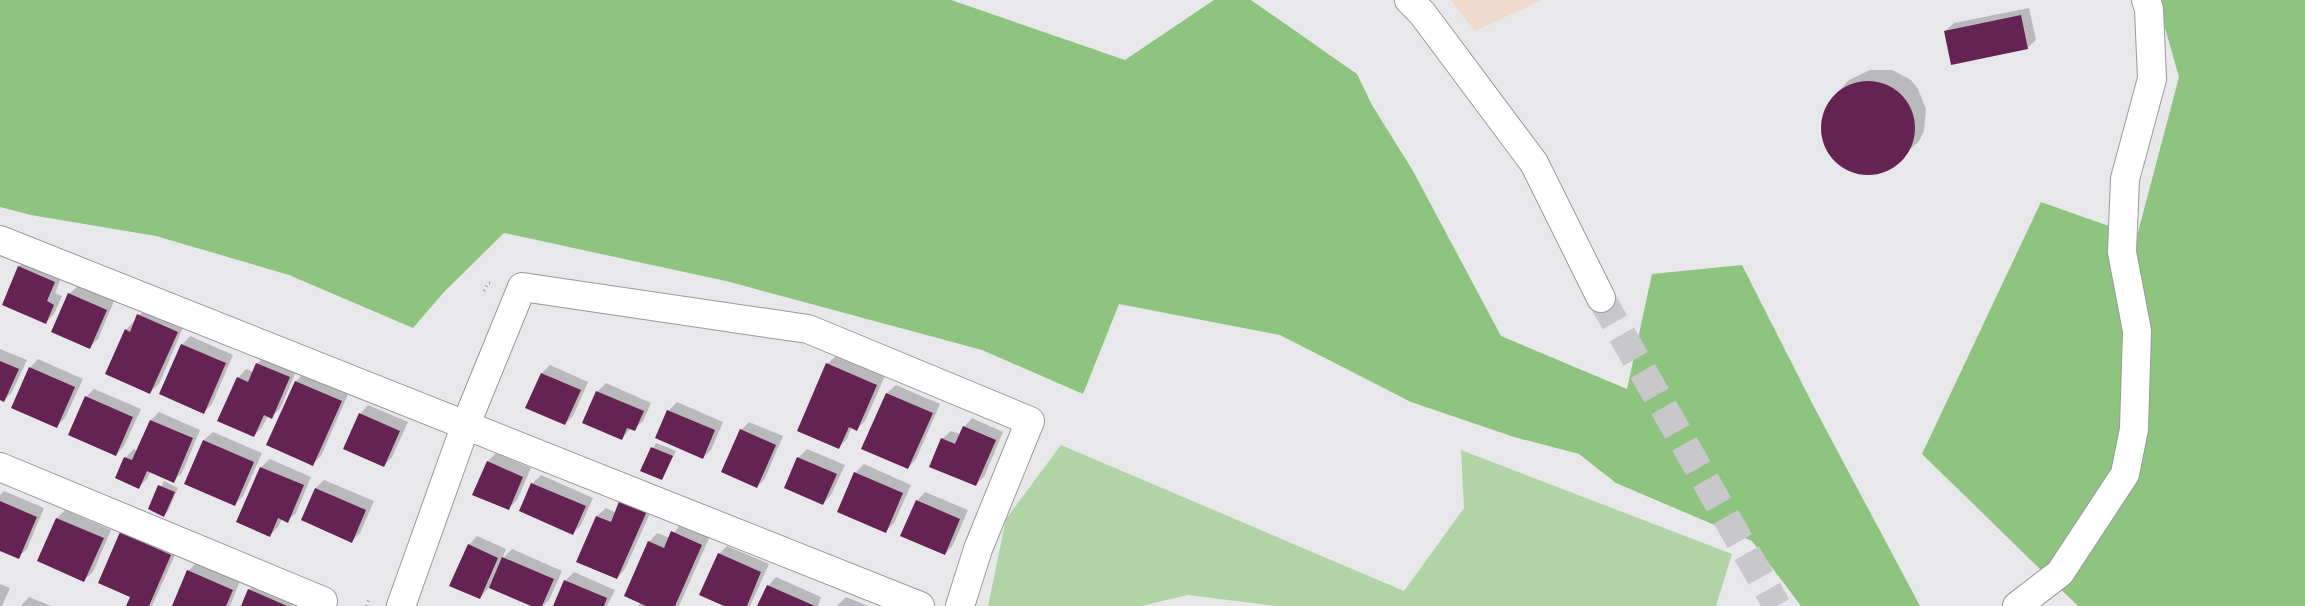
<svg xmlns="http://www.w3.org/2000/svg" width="2305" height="606" font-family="'Libre Baskerville',serif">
	<rect width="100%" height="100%" fill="#e8e8ea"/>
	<!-- industrial -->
	<path fill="#f0d9cd" d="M 1451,0 L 1542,0 L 1475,31 Z"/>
	<!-- green -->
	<path fill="#b1d4a7" d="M 1061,445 L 1404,591 L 1464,508 L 1461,450 L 1732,554 L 1716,606 L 1275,606 L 1188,595 L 1141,606 L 988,606 L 1006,519 Z"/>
	<!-- forest -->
	<path fill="#8ec47f" d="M 0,0 L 951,0 L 1125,60 L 1214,0 L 1251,0 L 1357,74 L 1372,105 L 1413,171 L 1501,336 L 1627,389 L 1652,274 L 1742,265 L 1814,407 L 1920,606 L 1801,606 L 1752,541 L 1616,483 L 1579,454 L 1514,437 L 1411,402 L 1280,335 L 1119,304 L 1083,394 L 982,350 L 726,281 L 504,233 L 444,292 L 413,328 L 289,275 L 156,236 L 31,215 L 0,207 Z
		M 2157,0 L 2305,0 L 2305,606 L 2078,606 L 1922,454 L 2041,202 L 2137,236 L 2179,77 Z"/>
	<!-- shadow -->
	<path fill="#0003" d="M 2029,8 L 2036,40 L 2027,48 L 1945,31 L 1954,23 Z
		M 1870,70 L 1892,70 L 1911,80 L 1918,89 L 1926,109 L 1924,131 L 1919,141 L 1889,169 L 1868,174 L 1846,168 L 1829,154 L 1824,144 L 1822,122 L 1824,111 L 1837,93 L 1849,80 Z
		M 28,258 L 63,273 L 55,293 L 62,296 L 54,314 L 45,323 L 19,266 Z
		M 78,286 L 114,301 L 98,339 L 90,347 L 69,294 Z
		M 147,307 L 185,323 L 159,384 L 150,392 L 126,330 Z
		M 190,336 L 233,355 L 212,404 L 204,412 L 182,345 Z
		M 0,349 L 27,360 L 12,392 L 4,401 L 0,399 Z
		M 266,355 L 297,369 L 280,409 L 271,417 L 268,416 L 262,427 L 254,436 L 238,378 L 246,369 L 253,372 L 257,364 Z
		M 836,356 L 885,376 L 865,421 L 857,429 L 852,427 L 847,439 L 839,447 L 827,364 Z
		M 38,359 L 83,379 L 65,418 L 57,426 L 30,368 Z
		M 550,365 L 588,382 L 573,416 L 565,424 L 542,373 Z
		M 304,373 L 349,392 L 321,456 L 313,464 L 296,381 Z
		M 606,383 L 651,403 L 643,421 L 634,429 L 631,428 L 622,439 L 597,392 Z
		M 896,385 L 940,404 L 916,459 L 908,468 L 863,448 L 887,393 Z
		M 94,389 L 141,409 L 124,446 L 116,455 L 86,397 Z
		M 677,402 L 723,422 L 711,450 L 703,458 L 668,411 Z
		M 368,405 L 408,422 L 392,457 L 384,466 L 360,414 Z
		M 159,412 L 200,430 L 182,473 L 173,481 L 151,471 L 147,479 L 139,487 L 125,458 L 134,449 L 138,451 L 151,420 Z
		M 972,418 L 1003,432 L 984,477 L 975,485 L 942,439 L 951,431 L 960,434 L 964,427 Z
		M 749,422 L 783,436 L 765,478 L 757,487 L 741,430 Z
		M 213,432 L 262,453 L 243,496 L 234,505 L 185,484 L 204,440 Z
		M 656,443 L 676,451 L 662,479 L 642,470 Z
		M 807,449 L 845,465 L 831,495 L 823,504 L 785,487 L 798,458 Z
		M 496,453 L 531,468 L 517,500 L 508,509 L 474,494 L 488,461 Z
		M 270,459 L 311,477 L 296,513 L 287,521 L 282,519 L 278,527 L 270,535 L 238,521 L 261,467 Z
		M 864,464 L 911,485 L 894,523 L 886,531 L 839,511 L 855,473 Z
		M 541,475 L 593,498 L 581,525 L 573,534 L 532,484 Z
		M 324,480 L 374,501 L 360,533 L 352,541 L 302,520 L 316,488 Z
		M 164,481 L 178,488 L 168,511 L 164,515 L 149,509 Z
		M 4,491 L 44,508 L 27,549 L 18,557 L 0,549 L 0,495 Z
		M 925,492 L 968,510 L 953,545 L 945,554 L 917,501 Z
		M 655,502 L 625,569 L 617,578 L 578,561 L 597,516 L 606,508 L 616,513 Z
		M 65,510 L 111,530 L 93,572 L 84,580 L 57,518 Z
		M 681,524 L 710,536 L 679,606 L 638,606 L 641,602 L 649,542 L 657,533 L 670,538 Z
		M 129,525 L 179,546 L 152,606 L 130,606 L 132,596 L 121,533 Z
		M 477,536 L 506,549 L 502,559 L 512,549 L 562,571 L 549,600 L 543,606 L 534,606 L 489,587 L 480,598 L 469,545 Z
		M 727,546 L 769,564 L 750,606 L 727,606 L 719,554 Z
		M 197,562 L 240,581 L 230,606 L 173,606 L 188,571 Z
		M 574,572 L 615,590 L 607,606 L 554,606 L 565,581 Z
		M 776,577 L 821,597 L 818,606 L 759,606 L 768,586 Z
		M 258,581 L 297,598 L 293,606 L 242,606 L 249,590 Z
		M 0,584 L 10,588 L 2,606 L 0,606 Z
		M 29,597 L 51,606 L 21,606 Z
		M 846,597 L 868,606 L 837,606 Z"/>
	<!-- building -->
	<path fill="#642352" d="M 2021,15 L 2028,49 L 1951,65 L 1944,31 Z
		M1821 128a47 47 0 1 1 94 0a47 47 0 1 1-94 0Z
		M 18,266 L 55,282 L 47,301 L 54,305 L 46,324 L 2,305 Z
		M 68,293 L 107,310 L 90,349 L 51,332 Z
		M 137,314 L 178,332 L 150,394 L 105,374 L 125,329 L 130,332 Z
		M 181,344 L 226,363 L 204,414 L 159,394 Z
		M 0,361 L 19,369 L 4,402 L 0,400 Z
		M 256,363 L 290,377 L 272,419 L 264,415 L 254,437 L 217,421 L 237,377 L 248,382 Z
		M 826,363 L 877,385 L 857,431 L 849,427 L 839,449 L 797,431 Z
		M 29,367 L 75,387 L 57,428 L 11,408 Z
		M 541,373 L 581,390 L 565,425 L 525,408 Z
		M 295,381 L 342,401 L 313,466 L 266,445 Z
		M 596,391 L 644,411 L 635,431 L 627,428 L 622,440 L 582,423 Z
		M 886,393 L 933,413 L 908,469 L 861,449 Z
		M 85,396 L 133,417 L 116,456 L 68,435 Z
		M 667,410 L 715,430 L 703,459 L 655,438 Z
		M 359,413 L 400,431 L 384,467 L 343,449 Z
		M 150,420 L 193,438 L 174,483 L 147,471 L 139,489 L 115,478 L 124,457 L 132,460 Z
		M 963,426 L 996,440 L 976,486 L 929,467 L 941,438 L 955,444 Z
		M 740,429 L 776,445 L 757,488 L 721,472 Z
		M 203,440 L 254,462 L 235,506 L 184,484 Z
		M 651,447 L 673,456 L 662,480 L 640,471 Z
		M 797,457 L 837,474 L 823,505 L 784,488 Z
		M 487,461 L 523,477 L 509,510 L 472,495 Z
		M 260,467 L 304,485 L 288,523 L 278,518 L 270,537 L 236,522 Z
		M 854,472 L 903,493 L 886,533 L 837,512 Z
		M 531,483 L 586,506 L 573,535 L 519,511 Z
		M 158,485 L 175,492 L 164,517 L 148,509 Z
		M 315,488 L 366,510 L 352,543 L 301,520 Z
		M 620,499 L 647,511 L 617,579 L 576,562 L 596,516 L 611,522 Z
		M 916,500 L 960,519 L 945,555 L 900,536 Z
		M 0,501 L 37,517 L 19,559 L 0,551 Z
		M 56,518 L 104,538 L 84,582 L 37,561 Z
		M 671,531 L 702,545 L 675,606 L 646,606 L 624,596 L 648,541 L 664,548 Z
		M 120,532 L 171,555 L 149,606 L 126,606 L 130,597 L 98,583 Z
		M 468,544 L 498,558 L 480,599 L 449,586 Z
		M 718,553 L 761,572 L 747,606 L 724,606 L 699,595 Z
		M 502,557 L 554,579 L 542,606 L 531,606 L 489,588 Z
		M 187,570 L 233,590 L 226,606 L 172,606 Z
		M 564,580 L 607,598 L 604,606 L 553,606 Z
		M 767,585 L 815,606 L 757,606 Z
		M 248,589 L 287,606 L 241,606 Z"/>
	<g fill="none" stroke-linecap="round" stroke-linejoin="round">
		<!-- tertiary-tunnel -->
		<path stroke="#c8c8ca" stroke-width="28" stroke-dasharray="28 14" stroke-linecap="butt" d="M 1601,298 L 1777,606"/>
		<!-- minor casing -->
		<g stroke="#99999c" stroke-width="30">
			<path id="minor" d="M 0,240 L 920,606
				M 0,467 L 323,601 L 321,606
				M 401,606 L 466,424 L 522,287 L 808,329 L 1030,421 L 978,549 L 960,606
				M 2017,606 L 2060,573 L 2125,474 L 2134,429 L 2137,331 L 2122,252 L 2125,179 L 2152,79 L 2149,9 L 2146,0"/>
		</g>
		<!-- tertiary casing -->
		<g stroke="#99999c" stroke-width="30">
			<path id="tertiary" d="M 1409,0 L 1422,13 L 1534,163 L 1601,298"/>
		</g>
		<!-- path -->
		<path stroke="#98989a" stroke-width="3" stroke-dasharray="1 4" stroke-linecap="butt" d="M 484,291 L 488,283 L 492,283
			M 366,606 L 370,597"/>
		<!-- minor -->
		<use href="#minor" stroke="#fff" stroke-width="28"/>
		<!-- tertiary -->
		<use href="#tertiary" stroke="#fff" stroke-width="28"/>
	</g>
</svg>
